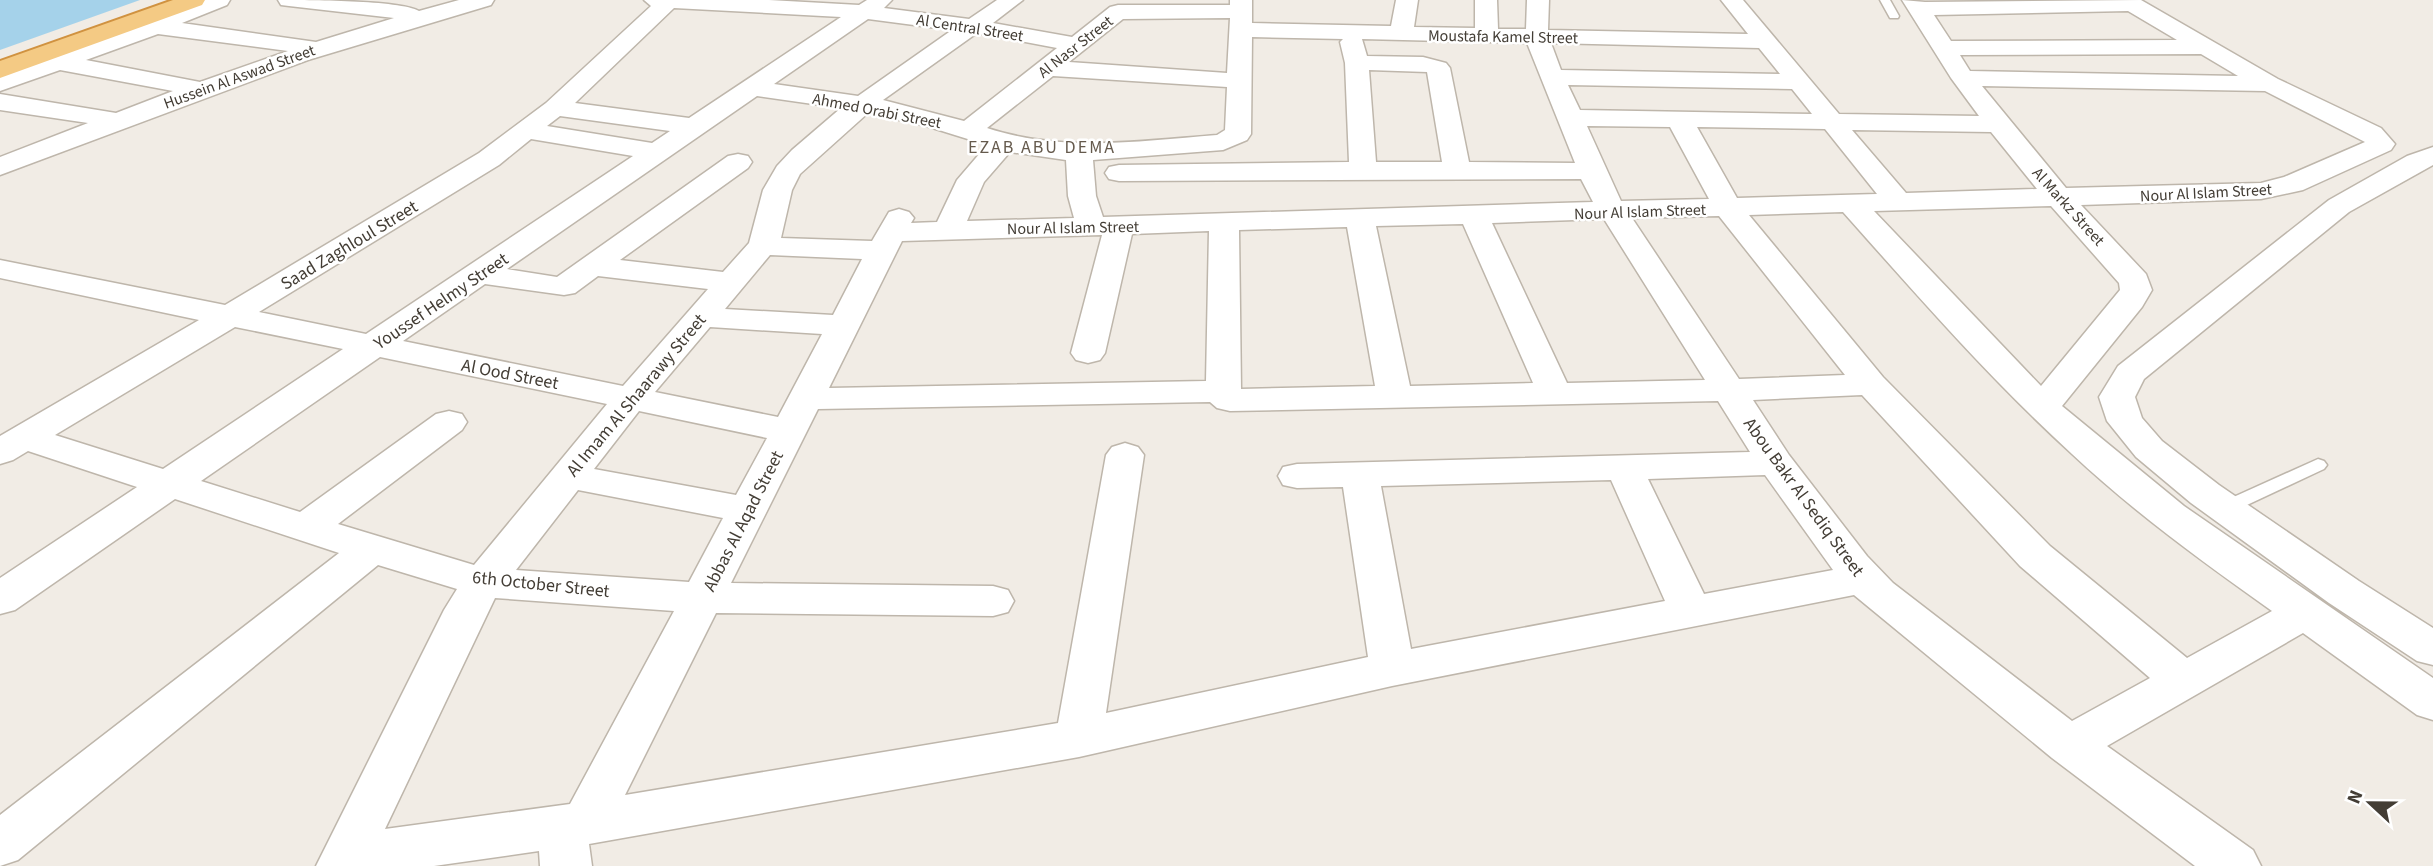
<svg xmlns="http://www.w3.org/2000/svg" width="2433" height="866" font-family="'Source Sans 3',sans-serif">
	<rect width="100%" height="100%" fill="#f1ece5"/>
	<!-- water -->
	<path fill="#a5d2ea" d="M 0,0 L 140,0 L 0,50 Z"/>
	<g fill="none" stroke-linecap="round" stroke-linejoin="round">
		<!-- service casing -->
		<g stroke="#beb6ab" stroke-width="3">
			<path id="service" d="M 1880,0 L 1890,0 L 1899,16 L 1898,18 L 1890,18 Z
				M 2318,459 L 2324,461 L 2327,465 L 2324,469 L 2232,512 L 2218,512 L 2216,508 L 2218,504 Z"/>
		</g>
		<!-- minor casing -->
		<g stroke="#beb6ab" stroke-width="3">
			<path id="minor" d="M 200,0 L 230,0 L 227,5 L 182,23 L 316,42 L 394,18 L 289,6 L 281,5 L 278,0 C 306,0 400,0 419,11 L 459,0 L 494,0 L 491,5 L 308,60 L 0,175 L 0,157 L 88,123 L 0,110 L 0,94 L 116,113 L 173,91 L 60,70 L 0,91 L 0,76 ZM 158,34 L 288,51 L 200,82 L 86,60 Z
				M 644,0 L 769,0 L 859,5 L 867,0 L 892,0 L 884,8 L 969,19 L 997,0 L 1023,0 L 993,23 L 1072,37 L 1110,7 L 1118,5 L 1230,5 L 1230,0 L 1252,0 L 1252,23 L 1391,26 L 1396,0 L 1418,0 L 1414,27 L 1475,28 L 1475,0 L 1497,0 L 1498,29 L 1526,29 L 1527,0 L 1549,0 L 1548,30 L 1748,34 L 1721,0 L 1743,0 L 1839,114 L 1979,116 L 1951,78 L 1902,0 L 1925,2 L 2141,0 L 2278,79 L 2381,128 L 2395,144 L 2391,150 L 2303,190 L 2261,199 L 2081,205 L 2146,274 L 2152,290 L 2142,307 L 2062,406 L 2184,506 L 2433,678 L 2433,720 L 2417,715 L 2303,633 L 2107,746 L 2253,850 L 2261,866 L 2195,866 L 2052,758 L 1854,595 L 1392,686 L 1079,757 L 589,844 L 592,866 L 540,866 L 539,851 L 434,866 L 316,866 L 444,610 L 457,589 L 378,565 L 18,860 L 0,866 L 0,815 L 339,553 L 175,499 L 15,610 L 0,614 L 0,578 L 137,487 L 28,451 L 13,460 L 0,464 L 0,436 L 199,320 L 0,278 L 0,260 L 225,305 L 479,153 L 546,103 L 651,6 ZM 674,8 L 841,17 L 689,118 L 575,103 ZM 2128,11 L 2177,40 L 1951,41 L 1934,15 ZM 1230,18 L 1227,73 L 1069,62 L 1123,19 ZM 868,19 L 952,30 L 858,96 L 774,84 ZM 977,33 L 1057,48 L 964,121 L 883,100 ZM 1252,37 L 1343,39 L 1340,42 L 1345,63 L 1349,162 L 1119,165 L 1109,167 L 1105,173 L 1109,179 L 1119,181 L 1581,179 L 1593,202 L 1103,217 L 1096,196 L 1093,160 L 1223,150 L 1247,140 L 1251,134 ZM 1362,39 L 1527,43 L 1575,163 L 1469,162 L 1450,68 L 1446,63 L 1423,57 L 1367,56 ZM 1551,43 L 1759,48 L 1780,74 L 1561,70 ZM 2201,54 L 2238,76 L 1970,71 L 1960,55 ZM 1369,70 L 1427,72 L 1442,162 L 1376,162 ZM 1053,76 L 1227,87 L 1225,130 L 1217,135 C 1139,141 1064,153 987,128 ZM 1568,85 L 1792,89 L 1812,114 L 1580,110 ZM 1982,86 L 2265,91 L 2365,142 L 2284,177 L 2261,183 L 2066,188 ZM 757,96 L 841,108 L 792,150 L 777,166 L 763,190 L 749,243 L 723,272 L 620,260 L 748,168 L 752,162 L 748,156 L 738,154 L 728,156 L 557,277 L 507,269 ZM 868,113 L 926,126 L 987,145 L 957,180 L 937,222 L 911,223 L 914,218 L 909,212 L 899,209 L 889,212 L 872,241 L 781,238 L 792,190 L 800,174 ZM 560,116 L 670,131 L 652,143 L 547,126 ZM 1587,126 L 1670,127 L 1709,199 L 1621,201 ZM 1697,127 L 1825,129 L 1877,194 L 1737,198 ZM 1852,130 L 1991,132 L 2037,189 L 1906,193 ZM 531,139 L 633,156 L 366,334 L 259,312 L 499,165 ZM 1010,152 L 1066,160 L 1068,196 L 1074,218 L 967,221 L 984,182 ZM 2051,206 L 2119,283 L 2120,290 L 2041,386 L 1874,211 ZM 1843,212 C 1917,295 1990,379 2072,454 C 2134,512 2203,562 2272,611 L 2187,658 L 2050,546 L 1883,377 L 1749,215 ZM 1719,216 L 1845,375 L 1739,379 L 1632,218 ZM 1604,219 L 1705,380 L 1567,383 L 1492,223 ZM 1463,224 L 1533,383 L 1410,386 L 1376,226 ZM 1347,227 L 1375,386 L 1241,389 L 1239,230 ZM 1209,231 L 1206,381 L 829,388 L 902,241 L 1102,235 L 1071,353 L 1076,360 L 1088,363 L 1100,360 L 1105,353 L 1132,234 ZM 770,255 L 862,259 L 833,315 L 725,309 ZM 598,276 L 708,289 L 623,386 L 403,341 L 485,284 L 564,295 L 575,293 ZM 235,327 L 343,349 L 163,469 L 55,435 ZM 710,327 L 822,334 L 778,417 L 655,392 ZM 380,357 L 607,404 L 474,565 L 338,524 L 462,430 L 467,422 L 462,414 L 449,411 L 436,414 L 300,512 L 201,481 ZM 1862,395 L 2020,566 L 2150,678 L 2072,721 L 1893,583 L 1867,556 L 1789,455 L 1753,400 ZM 1718,401 L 1750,452 L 1297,464 L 1283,467 L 1278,476 L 1283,485 L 1297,488 L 1343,487 L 1368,657 L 1106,713 L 1144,455 L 1138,447 L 1125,443 L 1112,447 L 1106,455 L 1058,723 L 625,795 L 716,613 L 993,616 L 1008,612 L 1014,601 L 1008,590 L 993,586 L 731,583 L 818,409 L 1210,402 L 1217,408 L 1230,411 ZM 639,411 L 767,438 L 736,495 L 594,469 ZM 1765,475 L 1833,570 L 1704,594 L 1648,479 ZM 1611,480 L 1665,601 L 1411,649 L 1381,486 ZM 578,490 L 723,518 L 689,582 L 516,570 ZM 495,598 L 674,611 L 570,804 L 385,829 Z
				M 2433,147 L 2433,165 L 2349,212 L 2144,379 L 2135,397 L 2142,418 L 2162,441 L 2219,485 L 2359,581 L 2433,628 L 2433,665 L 2417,661 L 2329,603 L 2191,503 L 2136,457 L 2107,421 L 2099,397 L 2118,366 L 2329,200 L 2407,156 Z"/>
		</g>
		<!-- trunk casing -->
		<g stroke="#d09240" stroke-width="4">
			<path id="trunk" d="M 173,0 L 205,0 L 202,5 L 0,78 L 0,61 Z"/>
		</g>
		<!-- service -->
		<use href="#service" fill="#fff" fill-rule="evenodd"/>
		<!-- minor -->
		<use href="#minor" fill="#fff" fill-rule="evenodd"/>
		<!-- trunk -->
		<use href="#trunk" fill="#f4ca84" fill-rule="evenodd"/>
	</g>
	<g text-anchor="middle" stroke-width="5" stroke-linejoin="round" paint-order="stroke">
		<!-- far-street labels -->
		<g font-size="16" fill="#433d35" stroke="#fff">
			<text transform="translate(970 27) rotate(9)" y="6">Al Central Street</text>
			<text transform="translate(1503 36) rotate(1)" y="6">Moustafa Kamel Street</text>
			<text transform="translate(1075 46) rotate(-38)" y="6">Al Nasr Street</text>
			<text transform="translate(239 76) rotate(-20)" y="6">Hussein Al Aswad Street</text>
			<text transform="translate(877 110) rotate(11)" y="6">Ahmed Orabi Street</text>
			<text transform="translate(2206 192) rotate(-3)" y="6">Nour Al Islam Street</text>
			<text transform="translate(2069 206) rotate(48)" y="6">Al Markz Street</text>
			<text transform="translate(1640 211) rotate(-2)" y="6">Nour Al Islam Street</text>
			<text transform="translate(1073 227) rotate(-1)" y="6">Nour Al Islam Street</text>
		</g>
		<!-- far-quarter labels -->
		<g font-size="18" letter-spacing="2" fill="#655a4d" stroke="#fff">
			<text x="1042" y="153">EZAB ABU DEMA</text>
		</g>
		<!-- street labels -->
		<g font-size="18" fill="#433d35" stroke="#fff">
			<text transform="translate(349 245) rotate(-31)" y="6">Saad Zaghloul Street</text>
			<text transform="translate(441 301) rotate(-34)" y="6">Youssef Helmy Street</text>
			<text transform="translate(510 374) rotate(11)" y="6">Al Ood Street</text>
			<text transform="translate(636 395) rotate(-50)" y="6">Al Imam Al Shaarawy Street</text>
			<text transform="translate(1804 497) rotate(54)" y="6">Abou Bakr Al Sediq Street</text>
			<text transform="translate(743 521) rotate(-63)" y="6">Abbas Al Aqad Street</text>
			<text transform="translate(541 584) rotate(6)" y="6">6th October Street</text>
		</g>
	</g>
	<!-- north arrow -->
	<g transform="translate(2370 803) rotate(292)" stroke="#ffffff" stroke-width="5" paint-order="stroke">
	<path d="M0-5L12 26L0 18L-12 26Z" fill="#433d35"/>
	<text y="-10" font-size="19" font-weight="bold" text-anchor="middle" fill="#433d35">N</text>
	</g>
</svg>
